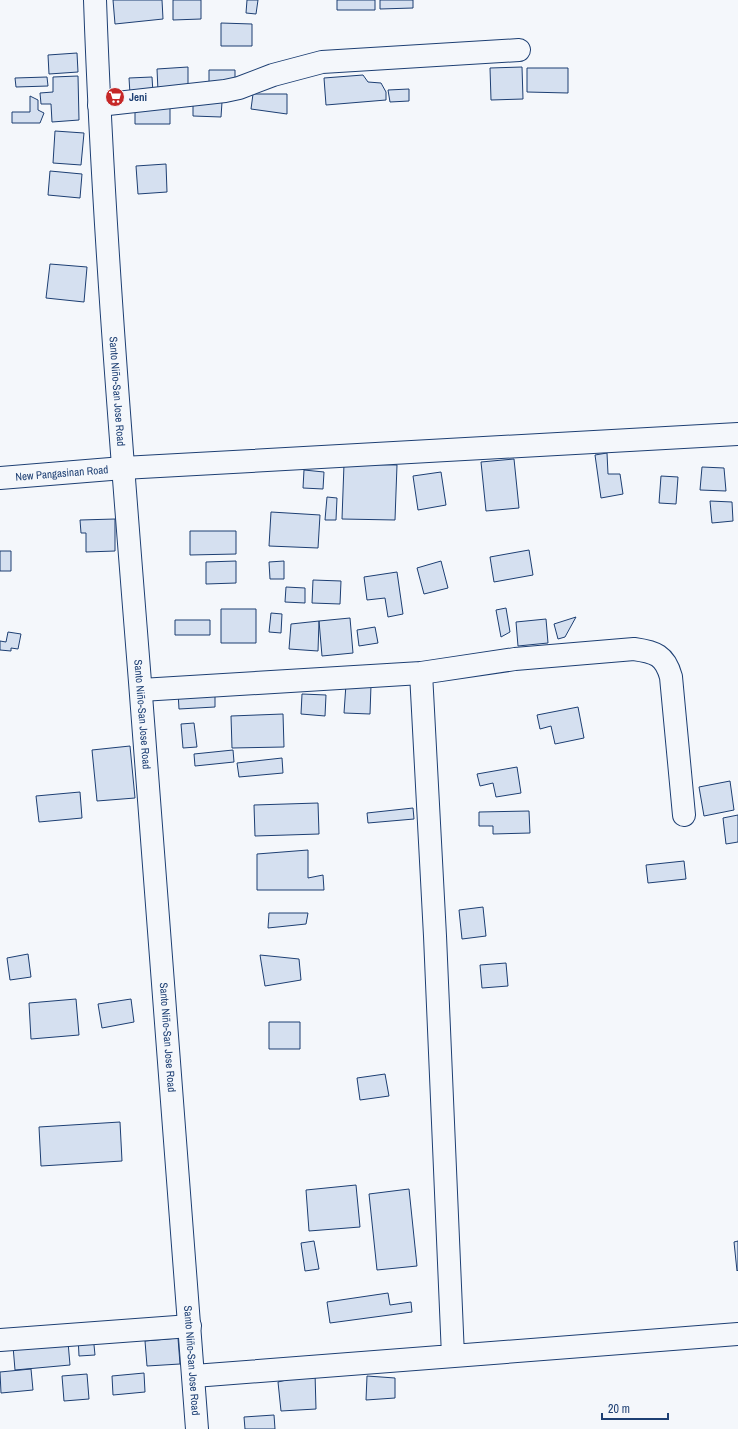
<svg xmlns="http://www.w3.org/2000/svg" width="738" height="1429" font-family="'Archivo Narrow',sans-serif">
	<rect width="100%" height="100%" fill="#f4f7fb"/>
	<!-- building -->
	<path fill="#d5e0f0" stroke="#1d3f73" d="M 113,0 L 162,0 L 163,19 L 115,24 Z
		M 173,0 L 201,0 L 201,19 L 173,20 Z
		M 247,0 L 258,0 L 256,14 L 246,13 Z
		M 337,0 L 375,0 L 375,10 L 337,10 Z
		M 380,0 L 413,0 L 413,8 L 380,9 Z
		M 221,23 L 252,24 L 252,46 L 221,46 Z
		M 77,53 L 78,72 L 49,74 L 48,55 Z
		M 188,67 L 188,90 L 158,91 L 157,69 Z
		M 522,67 L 523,99 L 491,100 L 490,68 Z
		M 527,68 L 568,68 L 568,93 L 527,92 Z
		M 209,70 L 235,70 L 235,83 L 209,83 Z
		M 363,75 L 368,82 L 381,83 L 386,92 L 386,100 L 326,105 L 324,78 Z
		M 78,76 L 79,120 L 52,122 L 51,104 L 41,104 L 40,93 L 53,92 L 53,77 Z
		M 47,77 L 48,86 L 16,87 L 15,78 Z
		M 152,77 L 153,93 L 130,94 L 129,78 Z
		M 409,89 L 409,101 L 390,102 L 388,90 Z
		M 253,94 L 287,94 L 287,114 L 251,109 Z
		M 30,96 L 38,100 L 38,110 L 44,113 L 40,123 L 12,123 L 12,112 L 30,112 Z
		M 193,100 L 222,102 L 221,117 L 193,116 Z
		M 135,106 L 170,106 L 170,124 L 135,124 Z
		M 55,131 L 84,133 L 81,165 L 53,163 Z
		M 166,164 L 167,192 L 138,194 L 136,166 Z
		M 50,171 L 82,174 L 80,198 L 48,195 Z
		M 50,264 L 87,267 L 84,302 L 46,298 Z
		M 607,453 L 608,474 L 620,474 L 623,494 L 601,498 L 595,455 Z
		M 514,459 L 519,508 L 486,511 L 481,462 Z
		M 344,464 L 397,465 L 395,520 L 342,519 Z
		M 702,467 L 724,468 L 726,491 L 700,490 Z
		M 304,470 L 324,472 L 323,489 L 303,488 Z
		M 441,472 L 446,505 L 418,510 L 413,476 Z
		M 661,476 L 678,477 L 676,504 L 659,503 Z
		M 327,497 L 337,498 L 336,520 L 325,520 Z
		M 710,501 L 732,502 L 733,521 L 712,523 Z
		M 271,512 L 320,515 L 318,548 L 269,546 Z
		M 115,519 L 115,551 L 86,552 L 86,533 L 81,533 L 80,520 Z
		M 190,531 L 236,531 L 236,554 L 190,555 Z
		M 529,550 L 533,575 L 494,582 L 490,557 Z
		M 0,551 L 11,551 L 11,571 L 0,571 Z
		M 236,561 L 236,583 L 206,584 L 206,562 Z
		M 284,561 L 284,579 L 270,579 L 269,562 Z
		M 441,561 L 448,588 L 424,594 L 417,568 Z
		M 397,572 L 403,614 L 388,617 L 385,598 L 367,600 L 364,577 Z
		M 313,580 L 341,581 L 340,604 L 312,603 Z
		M 286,587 L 305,588 L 305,603 L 285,602 Z
		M 506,608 L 510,632 L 501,637 L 496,610 Z
		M 221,609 L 256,609 L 256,643 L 221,643 Z
		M 271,613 L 282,614 L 281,633 L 269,632 Z
		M 576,617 L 565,637 L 558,639 L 554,624 Z
		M 350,618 L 353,653 L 322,656 L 319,621 Z
		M 546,619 L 548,643 L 518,646 L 516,622 Z
		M 175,620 L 210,620 L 210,635 L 175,635 Z
		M 319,621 L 318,651 L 289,649 L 291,624 Z
		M 375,627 L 378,643 L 359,646 L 357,630 Z
		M 8,632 L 21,634 L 18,649 L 11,648 L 11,651 L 0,650 L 0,641 L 6,642 Z
		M 346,684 L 371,685 L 370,714 L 344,713 Z
		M 215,690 L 215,707 L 179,709 L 178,692 Z
		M 302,694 L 326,695 L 325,716 L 301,714 Z
		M 578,707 L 584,738 L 555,744 L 551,726 L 540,729 L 537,715 Z
		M 283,714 L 284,747 L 232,748 L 231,716 Z
		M 194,723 L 197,747 L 183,748 L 181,724 Z
		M 130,746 L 135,798 L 97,801 L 92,750 Z
		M 233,750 L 234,762 L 195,766 L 194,754 Z
		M 282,758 L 283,773 L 239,777 L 237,763 Z
		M 517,767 L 521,793 L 496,797 L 493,783 L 480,786 L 477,774 Z
		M 730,781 L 734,810 L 704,816 L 699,787 Z
		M 80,792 L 82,818 L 39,822 L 36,796 Z
		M 318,803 L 319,834 L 255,836 L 254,805 Z
		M 413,808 L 414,819 L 368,823 L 367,813 Z
		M 529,811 L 530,833 L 493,834 L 493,826 L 479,826 L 479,812 Z
		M 738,815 L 738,842 L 726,844 L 723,818 Z
		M 308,850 L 308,878 L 323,875 L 324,890 L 257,890 L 257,854 Z
		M 684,861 L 686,879 L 648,883 L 646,865 Z
		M 483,907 L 486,936 L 462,939 L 459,910 Z
		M 269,913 L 308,913 L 306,924 L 268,928 Z
		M 28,954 L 31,977 L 10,980 L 7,958 Z
		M 260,955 L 299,959 L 301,980 L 265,986 Z
		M 506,963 L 508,986 L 482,988 L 480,965 Z
		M 76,999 L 79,1035 L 31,1039 L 29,1003 Z
		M 131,999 L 134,1022 L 102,1028 L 98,1004 Z
		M 269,1022 L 300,1022 L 300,1049 L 269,1049 Z
		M 385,1074 L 389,1096 L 360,1100 L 357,1078 Z
		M 120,1122 L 122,1161 L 41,1166 L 39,1127 Z
		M 356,1185 L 360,1227 L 309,1231 L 306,1190 Z
		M 409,1189 L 417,1266 L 377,1270 L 369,1194 Z
		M 314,1241 L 319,1269 L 305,1271 L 301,1243 Z
		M 738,1241 L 738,1270 L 737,1271 L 734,1242 Z
		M 388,1293 L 390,1305 L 411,1302 L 412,1312 L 330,1323 L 327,1302 Z
		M 93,1335 L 95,1355 L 79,1356 L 78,1336 Z
		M 178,1338 L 180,1364 L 147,1366 L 145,1341 Z
		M 68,1342 L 70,1365 L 15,1370 L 13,1346 Z
		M 31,1369 L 33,1390 L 1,1393 L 0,1372 Z
		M 144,1373 L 145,1392 L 113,1395 L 112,1376 Z
		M 315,1373 L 316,1409 L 281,1411 L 278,1382 Z
		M 87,1374 L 89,1399 L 64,1401 L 62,1376 Z
		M 367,1376 L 395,1378 L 395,1398 L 366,1400 Z
		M 274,1415 L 275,1429 L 245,1429 L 244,1417 Z"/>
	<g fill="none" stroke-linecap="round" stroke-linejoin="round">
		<!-- minor casing -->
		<g stroke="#1d3f73" stroke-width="24">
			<path id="minor" d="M 99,105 L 225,91 L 239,88 L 273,75 L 322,62 L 519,50
				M 123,468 L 738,434
				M 421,673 L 515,659 L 634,649 C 655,652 665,655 671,677 L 684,815
				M 141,690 L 421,673 L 435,936 L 453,1356
				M 0,1340 L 190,1326
				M 194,1376 L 738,1334"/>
		</g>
		<!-- major casing -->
		<g stroke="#1d3f73" stroke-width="24">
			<g id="major">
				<path id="s1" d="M 95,0 C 103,228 122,455 140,682 C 160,931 179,1180 197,1429"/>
				<path id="s2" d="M 0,478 L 123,468"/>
			</g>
		</g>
		<!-- minor -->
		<use href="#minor" stroke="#f4f7fb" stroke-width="22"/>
		<!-- major -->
		<use href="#major" stroke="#f4f7fb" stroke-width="22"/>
	</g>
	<!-- icons -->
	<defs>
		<g id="supermarket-disc" transform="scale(1)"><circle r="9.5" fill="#c62828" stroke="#f4f7fb"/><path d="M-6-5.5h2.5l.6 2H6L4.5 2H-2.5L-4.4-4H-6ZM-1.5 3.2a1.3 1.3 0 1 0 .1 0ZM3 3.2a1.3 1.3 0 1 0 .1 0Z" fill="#fff"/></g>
	</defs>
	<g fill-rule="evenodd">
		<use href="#supermarket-disc" x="115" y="97"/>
	</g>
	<g text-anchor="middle" stroke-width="3" stroke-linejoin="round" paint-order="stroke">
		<!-- poi labels -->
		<g font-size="11" font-weight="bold" fill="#1d3f73" stroke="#f4f7fb" text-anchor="start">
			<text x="129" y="101">Jeni</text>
		</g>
		<!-- street labels -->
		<g font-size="11" fill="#1d3f73" stroke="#f4f7fb">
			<text dy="4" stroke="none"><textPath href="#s1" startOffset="392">Santo Niño-San Jose Road</textPath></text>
			<text dy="4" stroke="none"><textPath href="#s2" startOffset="62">New Pangasinan Road</textPath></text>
			<text dy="4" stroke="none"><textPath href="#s1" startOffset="716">Santo Niño-San Jose Road</textPath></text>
			<text dy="4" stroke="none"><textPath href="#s1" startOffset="1040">Santo Niño-San Jose Road</textPath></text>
			<text dy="4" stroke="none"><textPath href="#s1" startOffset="1364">Santo Niño-San Jose Road</textPath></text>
		</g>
	</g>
	<!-- scale -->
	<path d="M602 1413v6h66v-6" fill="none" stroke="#1d3f73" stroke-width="2"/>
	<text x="608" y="1413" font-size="12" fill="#1d3f73" stroke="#f4f7fb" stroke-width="3" paint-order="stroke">20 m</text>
</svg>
